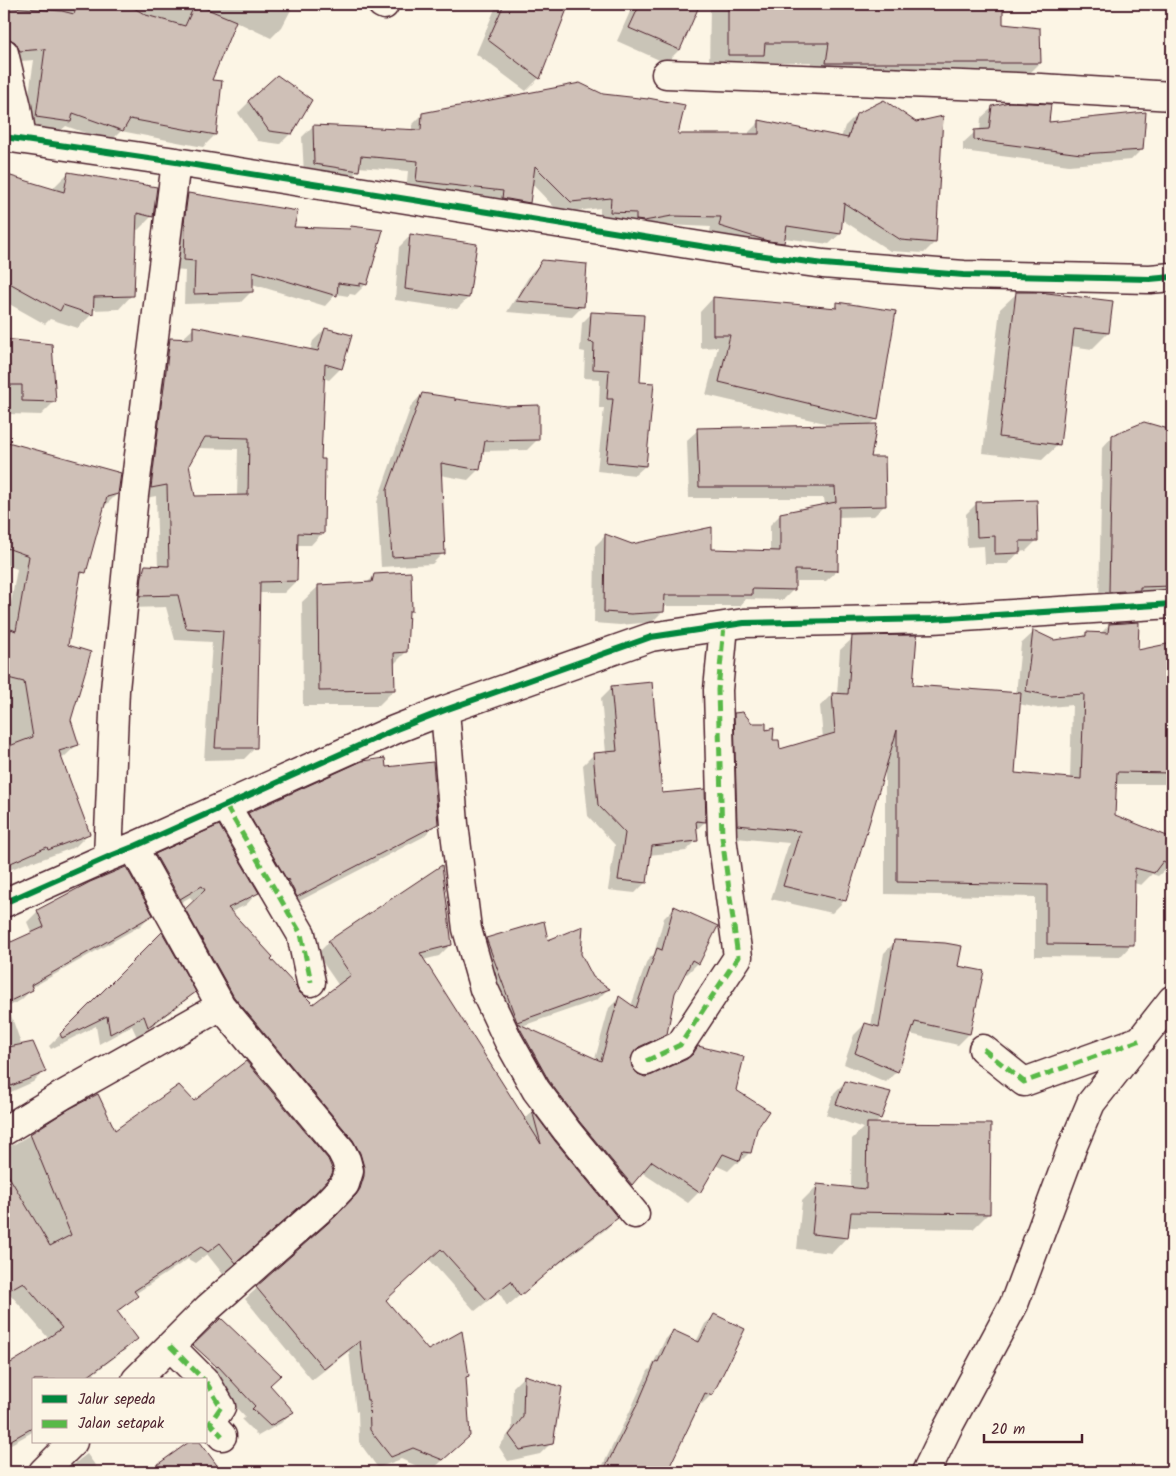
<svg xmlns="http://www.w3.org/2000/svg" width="1176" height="1476" font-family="Kalam,sans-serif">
	<rect width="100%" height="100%" fill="#fcf5e5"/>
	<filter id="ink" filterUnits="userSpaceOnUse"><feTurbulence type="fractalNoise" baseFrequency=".02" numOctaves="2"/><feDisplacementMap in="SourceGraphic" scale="10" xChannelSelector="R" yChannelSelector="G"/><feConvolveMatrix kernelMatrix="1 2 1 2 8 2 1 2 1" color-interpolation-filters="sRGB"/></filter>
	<g filter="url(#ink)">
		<!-- shadow -->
		<path fill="#0003" fill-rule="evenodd" d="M 4,4 L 294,4 L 282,27 L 271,38 L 235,21 L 210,81 L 220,82 L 215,135 L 203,147 L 121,131 L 110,142 L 66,126 L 58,133 L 24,128 L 34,60 L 8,62 L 4,54 Z
			M 497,4 L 567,4 L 539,78 L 526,91 L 476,54 Z
			M 630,4 L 699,4 L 679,50 L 666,63 L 617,41 L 633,5 Z
			M 710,4 L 1002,4 L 1002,25 L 1040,63 L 1021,82 L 807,82 L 811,62 L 755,62 L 744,74 L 709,74 Z
			M 249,102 L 291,133 L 280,144 L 258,141 L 238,113 Z
			M 993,107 L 1047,124 L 1142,149 L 1131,160 L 1069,165 L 963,151 L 963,143 L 975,132 L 980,131 L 981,118 Z
			M 423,114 L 677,136 L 749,136 L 749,132 L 759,122 L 841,138 L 845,126 L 856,115 L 935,242 L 924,253 L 890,251 L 841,219 L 840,234 L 829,244 L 784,238 L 783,242 L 772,253 L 709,236 L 711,227 L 600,222 L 600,208 L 560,213 L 532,184 L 529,202 L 518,213 L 406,192 L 408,171 L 358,167 L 358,170 L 347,181 L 304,174 L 302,137 L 313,126 L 412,131 L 412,125 Z
			M 68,173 L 152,216 L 138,230 L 135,229 L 132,295 L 119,309 L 92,310 L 91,315 L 78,328 L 50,319 L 45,324 L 4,301 L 4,206 L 8,231 L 54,190 L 54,187 Z
			M 188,194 L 292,228 L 348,230 L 351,227 L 366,284 L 355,295 L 350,294 L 348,296 L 336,294 L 325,306 L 252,284 L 252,291 L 241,302 L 184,304 L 185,271 L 174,270 L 178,204 Z
			M 410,236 L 468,298 L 457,309 L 395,300 L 399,247 Z
			M 542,262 L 583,306 L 572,317 L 507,312 L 531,273 Z
			M 1017,293 L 1108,333 L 1092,349 L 1071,346 L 1059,444 L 1042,460 L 983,453 L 1000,309 Z
			M 713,298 L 833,308 L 838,304 L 877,419 L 870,425 L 870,459 L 885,505 L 874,516 L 837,517 L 837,571 L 826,581 L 794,581 L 793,590 L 783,600 L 746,599 L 740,606 L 663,606 L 663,611 L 652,622 L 620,625 L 594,623 L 595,546 L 605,536 L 632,545 L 711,550 L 770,552 L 770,525 L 781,514 L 825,505 L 824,498 L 689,498 L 687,440 L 698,430 L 833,425 L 706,395 L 718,347 L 700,348 L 700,312 Z
			M 592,313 L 638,383 L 645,466 L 635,475 L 597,471 L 604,408 L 599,408 L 600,379 L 584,378 L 585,352 L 580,351 L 582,323 Z
			M 194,328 L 310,351 L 313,341 L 325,329 L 341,368 L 329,380 L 323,378 L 320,460 L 322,533 L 311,545 L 297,545 L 296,581 L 284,593 L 259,593 L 256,747 L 244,759 L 204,760 L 212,642 L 175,640 L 166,607 L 129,608 L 134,578 L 146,566 L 158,567 L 156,496 L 140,499 L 158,351 L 170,340 L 181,340 ZM 197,448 L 238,449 L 237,497 L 193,498 L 188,465 Z
			M 4,340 L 51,345 L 55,401 L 41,415 L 9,414 L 9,398 L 4,398 Z
			M 422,394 L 453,403 L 538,439 L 527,450 L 482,451 L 479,469 L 468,480 L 440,475 L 443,553 L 432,564 L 381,567 L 377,502 L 411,406 Z
			M 1144,423 L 1172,431 L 1172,595 L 1099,603 L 1102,448 L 1113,436 Z
			M 4,443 L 120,474 L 117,494 L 104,507 L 84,572 L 79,578 L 67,646 L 70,720 L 78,744 L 64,757 L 61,759 L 88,834 L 75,847 L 34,862 L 34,860 L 4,872 L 4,630 L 6,631 L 17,569 L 4,564 Z
			M 977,503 L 1037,540 L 1026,551 L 1019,552 L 1008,564 L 985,564 L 984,546 L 967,547 L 966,514 Z
			M 375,575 L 410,610 L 408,612 L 406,652 L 393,665 L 394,690 L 378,706 L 303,706 L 302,602 L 319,586 L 366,584 Z
			M 1109,625 L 1137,651 L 1172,645 L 1172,784 L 1115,784 L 1114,816 L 1172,839 L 1172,859 L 1171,864 L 1158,876 L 1152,874 L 1141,885 L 1134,883 L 1132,944 L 1120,957 L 1035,956 L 1035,897 L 885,894 L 885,768 L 845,900 L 832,913 L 771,899 L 789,843 L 725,837 L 722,726 L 735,714 L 765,731 L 778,751 L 823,738 L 820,706 L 832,694 L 837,695 L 840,650 L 853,638 L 912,686 L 1016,694 L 1021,644 L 1034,632 L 1054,642 L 1082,638 L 1086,633 L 1100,634 ZM 1019,704 L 1038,708 L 1072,705 L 1070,780 L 1014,775 Z
			M 612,687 L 661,794 L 705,822 L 696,830 L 697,840 L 686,851 L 649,855 L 646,882 L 635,893 L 608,890 L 615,845 L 588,816 L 583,765 L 594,754 L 606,753 L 601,698 Z
			M 385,768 L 437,823 L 423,837 L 284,909 L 235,827 L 249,814 Z
			M 219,827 L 257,893 L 246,905 L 231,912 L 298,993 L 313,1006 L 339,986 L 317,954 L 329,942 L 441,868 L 451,944 L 439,956 L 423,960 L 524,1120 L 531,1112 L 554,1142 L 617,1218 L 605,1230 L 548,1272 L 507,1306 L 499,1292 L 475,1311 L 429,1259 L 385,1300 L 428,1352 L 468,1376 L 465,1378 L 456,1448 L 430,1472 L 401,1459 L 378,1468 L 359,1442 L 358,1411 L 356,1412 L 349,1351 L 312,1380 L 245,1299 L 334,1220 L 345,1208 L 349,1202 L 353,1188 L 174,922 L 194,902 L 190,897 L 168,910 L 144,867 L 156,855 Z
			M 674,908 L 698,963 L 687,974 L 684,972 L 674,992 L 666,1033 L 655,1044 L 631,1056 L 631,1068 L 637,1075 L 645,1078 L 653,1076 L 686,1061 L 699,1047 L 735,1090 L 756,1129 L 750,1152 L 739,1163 L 736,1163 L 728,1171 L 715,1165 L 699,1192 L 688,1203 L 641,1172 L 620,1195 L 569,1132 L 476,950 L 487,939 L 547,942 L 580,955 L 592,977 L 608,989 L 597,1000 L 522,1026 L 595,1059 L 609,1008 L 619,998 L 631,1006 L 647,961 L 654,954 L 664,918 Z
			M 38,911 L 151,915 L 140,926 L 31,988 L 32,989 L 21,1000 L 8,1007 L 22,1046 L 44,1071 L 33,1082 L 4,1095 L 4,946 L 32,934 L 27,922 Z
			M 162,934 L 194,992 L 183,1003 L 137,1037 L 132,1026 L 99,1044 L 96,1026 L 51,1049 L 49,1046 Z
			M 895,942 L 956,967 L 982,972 L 969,1034 L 958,1045 L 910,1034 L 897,1071 L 886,1082 L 844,1064 L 854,1035 L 865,1024 L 871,1026 L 884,953 Z
			M 845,1082 L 880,1119 L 875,1124 L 989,1213 L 973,1229 L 848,1227 L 847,1237 L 832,1253 L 797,1249 L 802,1201 L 818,1185 L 851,1188 L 852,1139 L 863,1128 L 826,1115 L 834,1093 Z
			M 70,1111 L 115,1132 L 302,1204 L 223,1274 L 207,1254 L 195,1263 L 188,1259 L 135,1294 L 136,1295 L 117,1313 L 136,1339 L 125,1350 L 94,1373 L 96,1377 L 94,1380 L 34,1380 L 34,1431 L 4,1448 L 4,1368 L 25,1356 L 49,1339 L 10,1294 L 4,1297 L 4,1148 L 13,1145 Z
			M 714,1316 L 711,1395 L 702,1404 L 699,1402 L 665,1472 L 597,1472 L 603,1465 L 630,1411 L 648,1371 L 651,1368 L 665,1340 L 673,1331 L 696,1342 L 705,1324 Z
			M 217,1365 L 268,1386 L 292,1412 L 281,1423 L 258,1436 L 242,1420 L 245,1417 L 206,1376 Z
			M 524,1376 L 551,1443 L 540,1454 L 508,1461 L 499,1447 L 512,1429 L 513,1387 Z
			M 191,1442 L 199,1442 L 221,1472 L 150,1472 Z
			M 87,1454 L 100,1472 L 66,1472 L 79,1460 Z"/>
		<!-- building -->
		<path fill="#cfc0b7" stroke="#4a1f2b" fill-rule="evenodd" d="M 78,4 L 127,4 L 146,15 L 185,26 L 195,4 L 236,21 L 212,80 L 222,81 L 216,135 L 130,119 L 123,131 L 73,113 L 71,122 L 36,117 L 45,49 L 20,51 L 15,42 L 8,38 L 4,28 L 4,17 L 8,7 L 62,11 L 74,14 Z
			M 504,4 L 569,4 L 540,79 L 488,40 Z
			M 640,4 L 700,4 L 680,50 L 629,28 Z
			M 728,4 L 1003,4 L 1003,24 L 1040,28 L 1041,63 L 826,63 L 829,43 L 765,43 L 764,55 L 728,55 Z
			M 277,75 L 312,100 L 292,134 L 269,131 L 248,101 Z
			M 580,83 L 603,94 L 648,99 L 648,98 L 685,105 L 678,134 L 759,134 L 759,120 L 848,138 L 856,114 L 884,100 L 916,122 L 943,116 L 936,243 L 901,240 L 844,203 L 841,234 L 787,226 L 784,243 L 768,241 L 719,226 L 721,217 L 672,216 L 644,221 L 636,220 L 636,213 L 610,212 L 611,198 L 571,202 L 535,166 L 530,203 L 502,198 L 503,191 L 416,181 L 418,161 L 361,156 L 359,171 L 314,164 L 313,125 L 421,130 L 422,113 Z
			M 1009,102 L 1051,104 L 1049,122 L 1146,112 L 1143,150 L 1081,154 L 974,140 L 974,130 L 989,129 L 992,106 Z
			M 68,172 L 157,187 L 153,217 L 137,213 L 134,296 L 94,297 L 93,315 L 63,305 L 60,311 L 4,280 L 4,174 L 64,192 Z
			M 188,193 L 298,211 L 294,227 L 350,229 L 351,226 L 383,230 L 367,285 L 360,283 L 360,286 L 338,283 L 337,296 L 253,271 L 253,292 L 194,294 L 195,261 L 184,260 L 185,224 L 184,223 Z
			M 410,234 L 477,244 L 469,298 L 405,289 Z
			M 542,260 L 587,264 L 584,307 L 516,301 Z
			M 1016,292 L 1039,292 L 1113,301 L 1109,333 L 1074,329 L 1060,445 L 999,437 Z
			M 713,297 L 837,308 L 837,302 L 896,311 L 878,420 L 719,382 L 730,335 L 713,335 Z
			M 591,312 L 644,315 L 640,382 L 654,383 L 646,466 L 606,462 L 613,399 L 607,399 L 609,370 L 593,369 L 594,343 L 589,342 Z
			M 193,326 L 318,351 L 325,328 L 352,335 L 342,369 L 325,364 L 321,459 L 325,459 L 324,534 L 298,533 L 297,581 L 260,582 L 257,748 L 215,748 L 223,631 L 186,628 L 178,595 L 140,596 L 142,576 L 145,565 L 169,566 L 167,485 L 151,488 L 162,398 L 163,395 L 170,338 L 193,339 ZM 205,437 L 249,438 L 248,495 L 195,496 L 189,465 Z
			M 4,339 L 52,344 L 56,402 L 22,401 L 22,385 L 4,385 Z
			M 422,393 L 455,398 L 455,401 L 456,399 L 506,406 L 539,405 L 539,440 L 485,441 L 480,470 L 441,463 L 445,554 L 392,557 L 387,490 Z
			M 1144,422 L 1172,430 L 1172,586 L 1140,587 L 1140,590 L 1109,592 L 1112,435 Z
			M 877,424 L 871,457 L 885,457 L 886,506 L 839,507 L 838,571 L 795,570 L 795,590 L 752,589 L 752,595 L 665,595 L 664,612 L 631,614 L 604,612 L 605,534 L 632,544 L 712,527 L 712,549 L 780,551 L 780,513 L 836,502 L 835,487 L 699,487 L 697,428 Z
			M 4,441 L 121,473 L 118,494 L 107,497 L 86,573 L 81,572 L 68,645 L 91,652 L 71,720 L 79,745 L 59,751 L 90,834 L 48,850 L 47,847 L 4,866 L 4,748 L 33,737 L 24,682 L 4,677 L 4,653 L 11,629 L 16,631 L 29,556 L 4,547 Z
			M 1037,500 L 1038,541 L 1020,541 L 1020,553 L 995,554 L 995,536 L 977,537 L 976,502 Z
			M 411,572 L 412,611 L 409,611 L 407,652 L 394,653 L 395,690 L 319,691 L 318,585 L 372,582 L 374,574 Z
			M 1139,622 L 1138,650 L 1172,643 L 1172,773 L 1117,772 L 1115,815 L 1172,838 L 1172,865 L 1163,861 L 1154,873 L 1135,868 L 1134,945 L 1047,944 L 1047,885 L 897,882 L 897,730 L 846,901 L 783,886 L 800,831 L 737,825 L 734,713 L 743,712 L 752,723 L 766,723 L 766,730 L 774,728 L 773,740 L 779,740 L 780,749 L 835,733 L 832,693 L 848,694 L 852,636 L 917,635 L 913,685 L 1021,693 L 1015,773 L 1081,779 L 1084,694 L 1051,696 L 1026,691 L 1033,630 L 1054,640 L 1086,636 L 1086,632 L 1108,633 L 1109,624 Z
			M 652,682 L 662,793 L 705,789 L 706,822 L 696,821 L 698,841 L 652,846 L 647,883 L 618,880 L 625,833 L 598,805 L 593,753 L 617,751 L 611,686 Z
			M 385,758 L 386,767 L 433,762 L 438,824 L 297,897 L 288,879 L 287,880 L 248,813 L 362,761 Z
			M 219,825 L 259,893 L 228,908 L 273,957 L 271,959 L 296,986 L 299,992 L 306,997 L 313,1004 L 351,975 L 328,941 L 442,865 L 452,945 L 420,953 L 541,1144 L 532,1110 L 555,1141 L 618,1218 L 561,1261 L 520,1296 L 511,1281 L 487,1300 L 441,1249 L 386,1300 L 428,1350 L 462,1331 L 469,1376 L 466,1377 L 470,1436 L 443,1460 L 413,1448 L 391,1457 L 370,1430 L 369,1400 L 367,1400 L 360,1341 L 324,1369 L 256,1287 L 336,1216 L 356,1195 L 360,1189 L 364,1176 L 364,1167 L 360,1153 L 353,1140 L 234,997 L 185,909 L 205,890 L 202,886 L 180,899 L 155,854 Z
			M 126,867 L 153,915 L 31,985 L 33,990 L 4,1004 L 4,926 L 11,942 L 44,927 L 37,910 L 90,882 Z
			M 674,906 L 718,926 L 699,964 L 692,960 L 675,993 L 667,1034 L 639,1047 L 634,1052 L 631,1059 L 632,1067 L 638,1074 L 645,1077 L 652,1075 L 687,1059 L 693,1054 L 698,1046 L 744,1057 L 736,1090 L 769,1111 L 757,1129 L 751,1153 L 743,1152 L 740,1161 L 723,1154 L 700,1193 L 652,1161 L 632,1185 L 579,1121 L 549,1081 L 517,1023 L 601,1061 L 619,996 L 636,1008 L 657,948 L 662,950 Z
			M 544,921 L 548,940 L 583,926 L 581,954 L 593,977 L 610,989 L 517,1022 L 486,938 Z
			M 162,932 L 196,992 L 148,1027 L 144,1016 L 110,1034 L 107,1016 L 62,1038 L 60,1034 Z
			M 894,940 L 945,943 L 962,946 L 958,966 L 984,971 L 970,1034 L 915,1022 L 898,1072 L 855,1053 L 865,1023 L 879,1027 Z
			M 33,1042 L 46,1072 L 11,1086 L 4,1070 L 4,1048 Z
			M 246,1061 L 328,1159 L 333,1171 L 331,1176 L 315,1193 L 236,1263 L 220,1243 L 208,1252 L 201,1247 L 134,1291 L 138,1296 L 117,1311 L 138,1339 L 83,1380 L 34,1380 L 34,1427 L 4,1444 L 4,1367 L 24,1355 L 62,1328 L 23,1282 L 4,1293 L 4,1168 L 50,1246 L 71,1235 L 30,1134 L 69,1109 L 98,1094 L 115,1130 L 179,1085 L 194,1101 Z
			M 845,1081 L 891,1092 L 881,1119 L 836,1104 Z
			M 867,1123 L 991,1124 L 990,1214 L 851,1212 L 848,1238 L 812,1234 L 817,1184 L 866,1189 Z
			M 714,1314 L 745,1329 L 712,1396 L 705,1393 L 667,1472 L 603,1472 L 639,1401 L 656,1361 L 658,1362 L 673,1330 L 699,1342 Z
			M 221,1318 L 281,1375 L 270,1385 L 294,1412 L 270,1426 L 252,1409 L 255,1406 L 218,1366 L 217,1367 L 193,1345 Z
			M 524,1375 L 562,1387 L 553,1444 L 520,1450 L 509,1435 L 523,1417 Z
			M 189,1442 L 200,1442 L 222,1472 L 147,1472 Z"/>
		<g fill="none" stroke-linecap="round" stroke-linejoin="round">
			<!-- street casing -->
			<g stroke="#4a1f2b" stroke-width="31">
				<path id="street" d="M 382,4 L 384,5
					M 4,53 L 17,107 L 22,139
					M 666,74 L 1041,88 L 1172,96
					M 4,137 L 176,162 L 744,253 L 823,264 L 964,275 L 1150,279 L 1172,277
					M 445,710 L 454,824 L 467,929 L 484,989 L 508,1040 L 536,1090 L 567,1131 L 635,1214
					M 226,806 L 301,934 L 311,982
					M 133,847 L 221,1006 L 341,1150 L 346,1160 L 349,1171 L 345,1184 L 326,1204 L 208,1308 L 136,1380
					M 108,857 L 115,690 L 134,495 L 176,162
					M 4,903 L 108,857 L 133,847 L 394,730 L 445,710 L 651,637 L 744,623 L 932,619 L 1172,604
					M 983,1049 L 1024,1082 L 1141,1040
					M 646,1061 L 680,1045 L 738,957 L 722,837 L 718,690 L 724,626
					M 4,1131 L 63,1095 L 221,1006
					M 170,1346 L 204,1380
					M 206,1382 L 221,1407 L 210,1423 L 222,1436
					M 43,1472 L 73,1442
					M 926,1472 L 947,1429 L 1014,1304 L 1072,1148 L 1091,1103 L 1172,1000"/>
			</g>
			<!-- street -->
			<use href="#street" stroke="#fcf5e5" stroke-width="28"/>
			<!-- quiet -->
			<path stroke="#58b947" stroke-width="5" stroke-dasharray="10 5" stroke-linecap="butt" d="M 226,806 L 301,934 L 311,982
				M 983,1049 L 1024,1082 L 1141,1040
				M 646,1061 L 680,1045 L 738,957 L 722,837 L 718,690 L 724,626
				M 170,1346 L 204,1380
				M 206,1382 L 221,1407 L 210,1423 L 222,1436"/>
			<!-- cycleway casing -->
			<g stroke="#fcf5e5" stroke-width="9">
				<path id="cycleway" d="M 4,137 L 176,162 L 744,253 L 823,264 L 964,275 L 1150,279 L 1172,277
					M 4,903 L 108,857 L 133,847 L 394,730 L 445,710 L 651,637 L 744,623 L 932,619 L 1172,604"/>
			</g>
			<!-- cycleway -->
			<use href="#cycleway" stroke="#00873e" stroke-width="6"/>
		</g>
	</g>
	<!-- margin -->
	<rect width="1176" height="1476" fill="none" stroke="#fcf5e5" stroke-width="20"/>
	<rect x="10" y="10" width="1156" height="1456" fill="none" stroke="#4a1f2b" stroke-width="2" filter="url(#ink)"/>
	<!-- legend -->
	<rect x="32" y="1378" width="175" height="65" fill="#fcf5e5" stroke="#b59f9b"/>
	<rect x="42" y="1395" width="25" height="8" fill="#00873e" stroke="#b59f9b"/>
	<text x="78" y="1404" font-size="15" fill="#4a1f2b">Jalur sepeda</text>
	<rect x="42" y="1420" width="25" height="8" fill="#58b947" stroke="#b59f9b"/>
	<text x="78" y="1428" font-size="15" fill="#4a1f2b">Jalan setapak</text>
	<!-- scale -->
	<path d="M984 1434v8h98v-8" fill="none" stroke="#4a1f2b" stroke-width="2.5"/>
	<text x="991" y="1434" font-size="15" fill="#4a1f2b" stroke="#fcf5e5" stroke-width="4" paint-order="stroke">20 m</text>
</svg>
